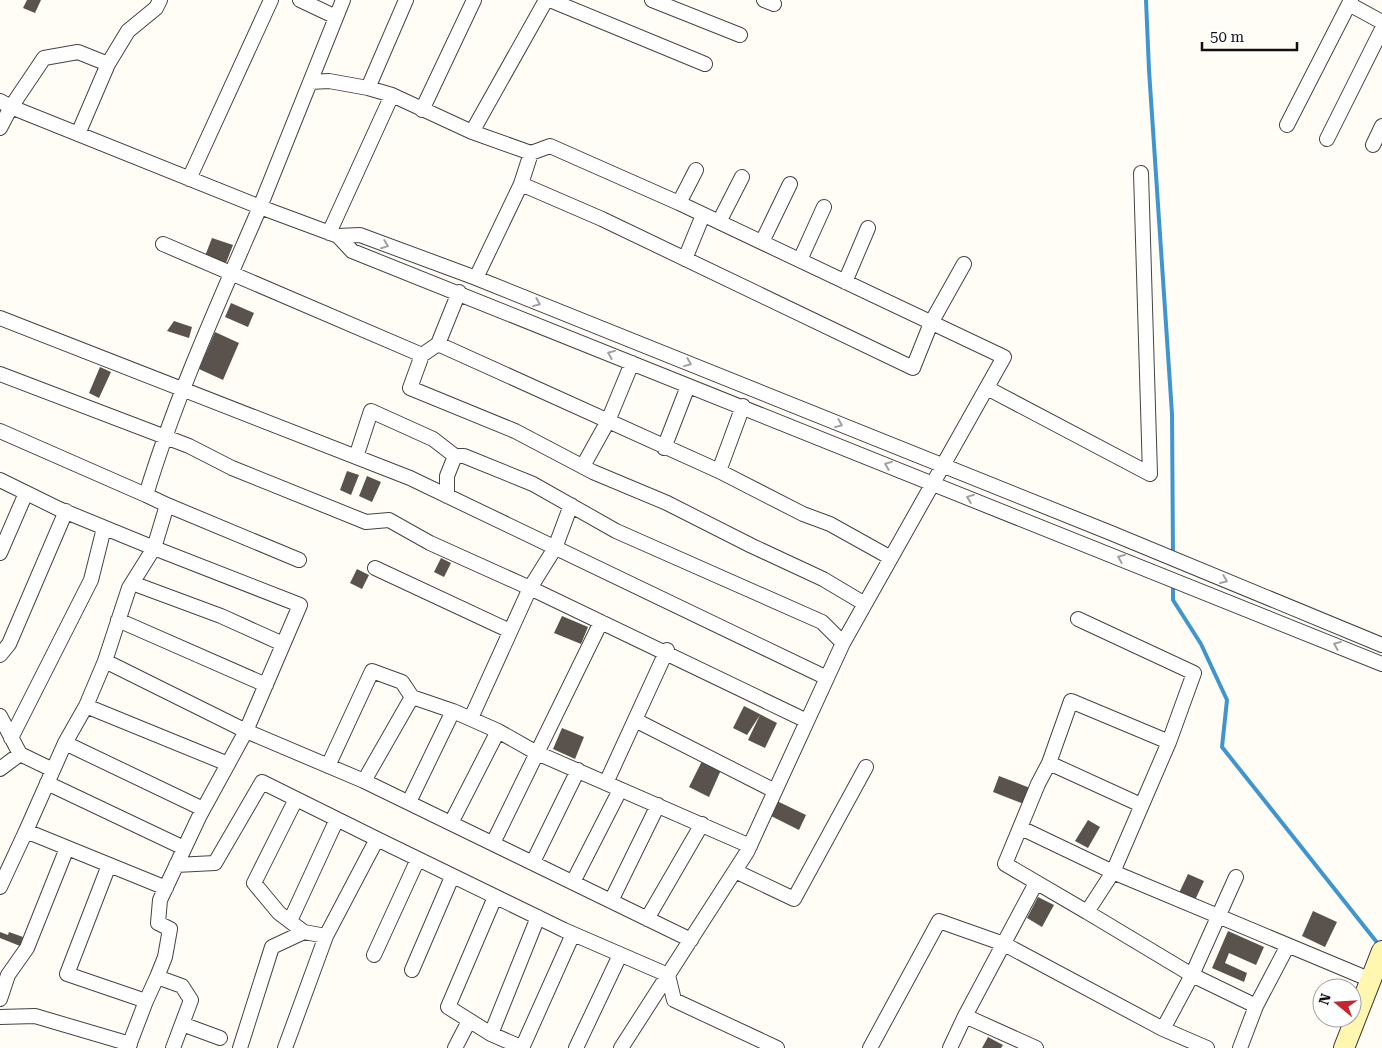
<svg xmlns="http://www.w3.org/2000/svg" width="1382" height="1048" font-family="'Roboto Serif',serif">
	<rect width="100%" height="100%" fill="#fffdf5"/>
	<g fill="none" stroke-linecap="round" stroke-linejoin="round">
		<!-- stream -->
		<path stroke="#3f96cf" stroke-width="4" d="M 1146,0 L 1149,70 L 1172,414 L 1173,556
			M 1173,583 L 1173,600 L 1201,644 L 1227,700 L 1222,747 L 1379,945"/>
	</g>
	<!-- building -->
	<path fill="#5a524d" d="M 27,0 L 41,0 L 35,13 L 23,8 Z
		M 212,238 L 233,245 L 226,263 L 205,256 Z
		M 231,303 L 254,313 L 248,327 L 225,317 Z
		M 174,321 L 192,327 L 189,338 L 167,331 Z
		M 215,332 L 239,343 L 223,380 L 199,369 Z
		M 100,367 L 111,372 L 99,398 L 89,393 Z
		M 347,471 L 359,475 L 351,495 L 340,490 Z
		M 367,476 L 381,482 L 372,502 L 359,496 Z
		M 441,558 L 451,563 L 444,577 L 434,572 Z
		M 357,569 L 369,575 L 362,589 L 350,583 Z
		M 562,616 L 588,627 L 581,644 L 554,633 Z
		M 744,706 L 777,723 L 765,748 L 748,740 L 760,715 L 747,735 L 733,728 Z
		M 562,728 L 584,737 L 575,759 L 553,749 Z
		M 702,761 L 721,770 L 709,797 L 689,787 Z
		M 999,776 L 1030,788 L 1024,804 L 993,792 Z
		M 777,801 L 806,815 L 799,830 L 769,815 Z
		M 1088,820 L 1100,827 L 1088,848 L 1075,841 Z
		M 1188,874 L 1204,881 L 1195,900 L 1179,893 Z
		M 1038,897 L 1054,905 L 1042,927 L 1027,918 Z
		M 1313,911 L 1337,922 L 1325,947 L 1302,936 Z
		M 1228,931 L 1264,947 L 1256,965 L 1229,953 L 1225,963 L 1247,973 L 1244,982 L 1212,968 Z
		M 0,932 L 8,935 L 9,932 L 23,937 L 20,946 L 0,938 Z
		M 988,1037 L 1003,1045 L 1001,1048 L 982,1048 Z"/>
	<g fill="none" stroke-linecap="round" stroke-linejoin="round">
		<!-- street casing -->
		<g stroke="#444" stroke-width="16">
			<path id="street" d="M 300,0 L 336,17
				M 343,0 L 260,207 L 338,236 L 360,235 L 476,278 L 1111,533 L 1382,645
				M 550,0 L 705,64
				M 652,0 L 740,35
				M 764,0 L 774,4
				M 1349,4 L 1382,22
				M 108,64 L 128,31 L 156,8 L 160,0
				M 310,82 L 329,81 L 368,88 L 392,95 L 472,132 L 531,153 L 550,146 L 679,203 L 1004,357 L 843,643 L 747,852 L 621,1048
				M 368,88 L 406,0
				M 0,101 L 11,107 L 44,58 L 78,52 L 108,64 L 78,134
				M 422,110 L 474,0
				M 1287,125 L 1351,0
				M 0,128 L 11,107 L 260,207 C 219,302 176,396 146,495 L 167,505 L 154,548 L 300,605 L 246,731 L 105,661 L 129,588 L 154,548 L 59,509 L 0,480
				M 472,132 L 546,0
				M 1327,139 L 1382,29
				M 1373,145 L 1382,126
				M 189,179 L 271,0
				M 521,184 L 602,219 L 913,368 L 931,323 L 964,264
				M 679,203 L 696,170
				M 719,222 L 742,177
				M 329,233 L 392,95
				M 338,236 L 352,251 L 1382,664
				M 762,242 L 790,184
				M 163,244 L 422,355
				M 685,259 L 703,215
				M 800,260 L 824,207
				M 476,278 L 521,184 L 531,153
				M 845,282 L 868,228
				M 459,292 L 438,344 L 422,355 L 410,388 L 515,431 L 593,472 L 667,503 L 752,546 L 823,579 L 865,604
				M 0,318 L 410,478 L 827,678
				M 438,344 L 719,471 L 803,514 L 830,524 L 891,558
				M 0,374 L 189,446 L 232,468 L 366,522 L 389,520 L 430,543 L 530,588 L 807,721
				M 987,388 L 1150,474 L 1141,173
				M 0,431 L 146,495
				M 664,448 L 688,386
				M 356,457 L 371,411 L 433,439 L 455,456
				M 583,466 L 608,421 L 632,363
				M 719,471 L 743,406
				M 447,496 L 447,476 L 455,456 L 464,456 L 533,484 L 616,531 L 822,622 L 843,643
				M 167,505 L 299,560
				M 0,553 L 26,493
				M 375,568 L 510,631
				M 132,583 L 221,616 L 283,644
				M 1078,619 L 1194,673 L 1169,742 L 1113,872 L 1087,912 L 1192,975 L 1256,1006
				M 118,620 L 266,685
				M 0,655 L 9,644 L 66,511
				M 105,661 L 86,706 L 228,764
				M 86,706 L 65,743 L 203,809
				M 0,716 L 20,754 L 53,770
				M 471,718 L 530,588 L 555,548 L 571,505
				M 635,720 L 775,791
				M 11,738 L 91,580 L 104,528
				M 65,743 L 26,831 L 166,888
				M 1049,763 L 1141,805
				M 328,766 L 372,671 L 402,682 L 412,697
				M 0,769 L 20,754
				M 364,781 L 412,697 L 453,711 L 498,731 L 537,753 L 750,846
				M 47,783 L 184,848
				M 606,783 L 667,650
				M 296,799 L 254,883 L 279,913 L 304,932
				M 409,802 L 453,711
				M 451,823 L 498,731
				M 1021,828 L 1113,872 L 1371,980
				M 493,843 L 601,622
				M 533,862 L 578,770
				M 109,865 L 67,974 L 146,1001
				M 176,865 L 215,863 L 262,782 L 377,839
				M 735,871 L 794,899 L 866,767
				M 573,882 L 620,790
				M 0,887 L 26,831
				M 495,897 L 448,1007 L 491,1034 L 523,1048
				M 611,901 L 658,805
				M 1087,912 L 1005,864 L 1038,784 L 1049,763 L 1071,701 L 1169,742
				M 647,919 L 702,824
				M 290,921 L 337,819
				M 326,936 L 377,839 L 564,930 L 668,975 L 674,1000 L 777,1048
				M 374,955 L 418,859
				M 412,970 L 452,877
				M 157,977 L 165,957 L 170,929 L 158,923 L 160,900 L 199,817 L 246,731 L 364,781 L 691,940
				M 0,999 L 8,975 L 27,948 L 67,848
				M 965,1016 L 1036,1048
				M 0,1017 L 35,1016 L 130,1044
				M 182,1024 L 220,1038
				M 1163,1029 L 1192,975 L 1236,877
				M 491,1034 L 538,917
				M 128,1048 L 146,1001 L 157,977 L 182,986 L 191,1000 L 173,1048
				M 240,1048 L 272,947 L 304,932 L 326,936 L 285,1048
				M 455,1048 L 469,1021
				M 522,1048 L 573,934
				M 576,1048 L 620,955
				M 870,1048 L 939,921 L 1004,944 L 1163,1029 L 1207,1048
				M 950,1048 L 965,1016 L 1036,883
				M 1240,1048 L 1256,1006 L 1287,947"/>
		</g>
		<!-- secondary casing -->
		<g stroke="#333" stroke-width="22">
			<path id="secondary" d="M 1344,1048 L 1382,951"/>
		</g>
		<!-- street -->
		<use href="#street" stroke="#fff" stroke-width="14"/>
		<!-- secondary -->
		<use href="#secondary" stroke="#fff6b0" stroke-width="20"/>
	</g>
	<!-- one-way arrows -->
	<defs><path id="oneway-chevron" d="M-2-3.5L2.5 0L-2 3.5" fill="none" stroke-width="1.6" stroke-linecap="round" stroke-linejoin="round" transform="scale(1.25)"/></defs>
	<g stroke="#a0a0a0">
		<use href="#oneway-chevron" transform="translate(385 245) rotate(21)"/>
		<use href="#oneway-chevron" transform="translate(537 303) rotate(22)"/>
		<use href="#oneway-chevron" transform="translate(611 354) rotate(-158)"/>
		<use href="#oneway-chevron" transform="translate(688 363) rotate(22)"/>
		<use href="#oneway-chevron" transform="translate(839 424) rotate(22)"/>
		<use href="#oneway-chevron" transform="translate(888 465) rotate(-158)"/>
		<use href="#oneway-chevron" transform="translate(970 498) rotate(-159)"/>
		<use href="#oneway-chevron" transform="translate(1121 558) rotate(-158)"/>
		<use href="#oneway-chevron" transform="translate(1224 580) rotate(22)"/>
		<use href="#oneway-chevron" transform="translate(1337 645) rotate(-158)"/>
	</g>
	<!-- north arrow -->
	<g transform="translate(1337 1003) rotate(288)"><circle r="24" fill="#ffffff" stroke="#a0a0a0"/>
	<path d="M0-4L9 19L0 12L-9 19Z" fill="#c4262e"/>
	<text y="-8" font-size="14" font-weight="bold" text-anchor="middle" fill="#111111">N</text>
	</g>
	<!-- scale -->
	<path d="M1202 42v8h95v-8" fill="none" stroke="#111111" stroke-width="2.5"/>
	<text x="1210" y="42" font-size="15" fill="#111111" stroke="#ffffff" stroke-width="4" paint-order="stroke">50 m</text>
</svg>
